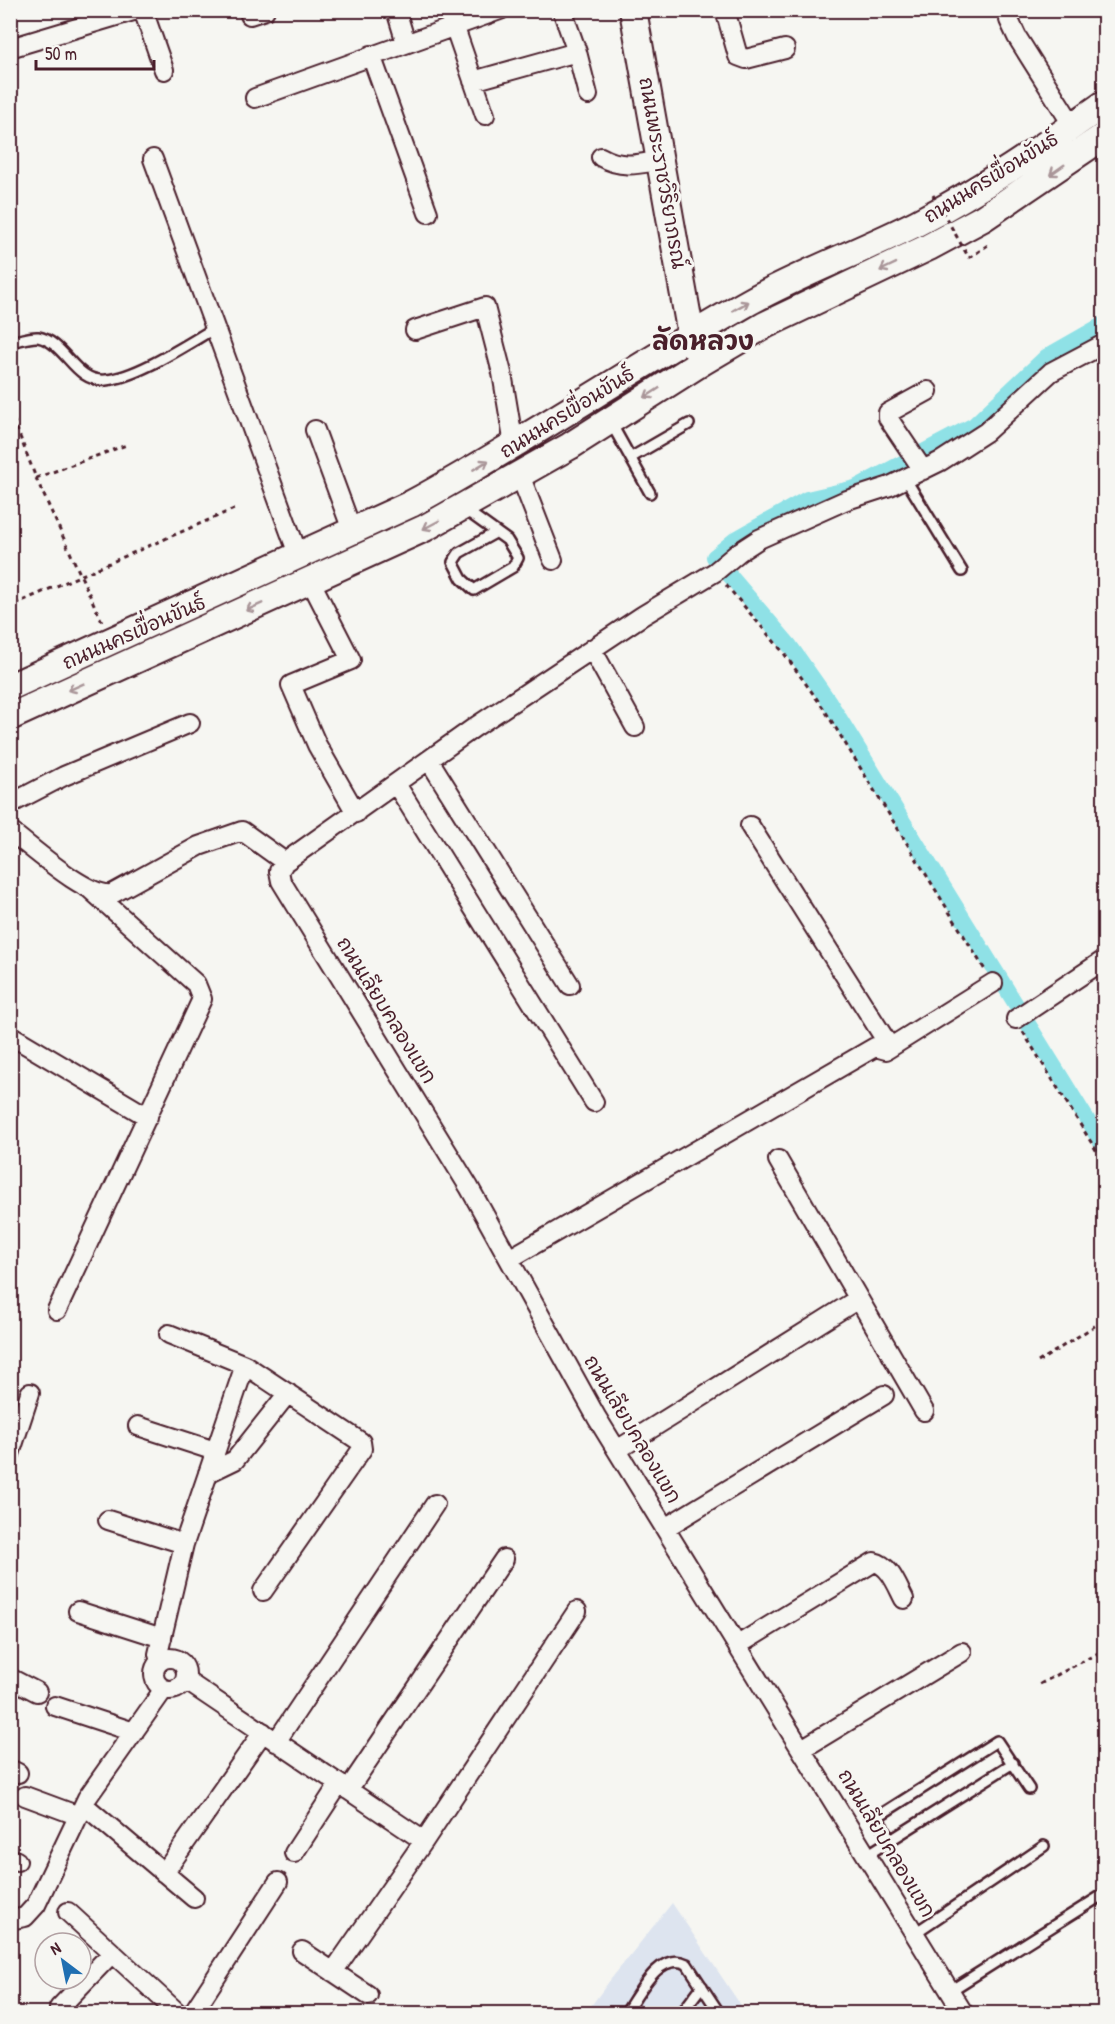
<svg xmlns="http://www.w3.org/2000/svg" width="1115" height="2024" font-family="'Patrick Hand','Playpen Sans Thai',sans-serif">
	<rect width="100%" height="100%" fill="#f6f6f2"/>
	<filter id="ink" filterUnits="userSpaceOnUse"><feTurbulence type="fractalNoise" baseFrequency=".0167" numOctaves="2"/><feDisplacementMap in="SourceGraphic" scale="12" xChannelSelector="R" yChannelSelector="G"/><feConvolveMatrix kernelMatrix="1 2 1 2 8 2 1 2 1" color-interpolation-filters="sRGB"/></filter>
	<g filter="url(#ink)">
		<!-- built -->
		<path fill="#dde4ef" d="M 672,1903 L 746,2013 L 585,2014 L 611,1979 Z"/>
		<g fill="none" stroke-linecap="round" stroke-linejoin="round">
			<!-- canal -->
			<path stroke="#8fe1e6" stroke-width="16" d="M 1104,324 L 1046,357 L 974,425 L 855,488 L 807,499 L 736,539 L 714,557 L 790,646 L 828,700 L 1104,1147"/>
			<!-- lane casing -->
			<g stroke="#4a1f2b" stroke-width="14">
				<path id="lane" d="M 10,342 C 18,341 30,336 38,337 C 66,342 74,383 106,380 C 138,377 187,344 215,328
					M 611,423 L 650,493
					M 632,457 L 689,424
					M 905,478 L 962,571
					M 464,509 L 507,540 L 518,558 L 513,567 L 474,590 L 462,579 L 453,562 L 459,553 L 495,533
					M 891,1840 L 877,1817 L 997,1741 L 1029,1789
					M 867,1855 L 1013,1763
					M 915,1933 L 1044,1846
					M 950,1991 L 1104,1894
					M 625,2014 C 639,1994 659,1950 687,1964 L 720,2014
					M 681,2014 L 702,1986"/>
			</g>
			<!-- street casing -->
			<g stroke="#4a1f2b" stroke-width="22">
				<path id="street" d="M 143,10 L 164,70
					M 396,10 L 406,43
					M 562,10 L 577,52 L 588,95
					M 725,10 L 738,56 L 746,59 L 785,49
					M 1011,10 L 1009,20 L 1017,37 L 1073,126
					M 250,15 L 265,10
					M 455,28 L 485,115
					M 10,48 L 137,10
					M 371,55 L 428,213
					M 473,81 L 577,52
					M 255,98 L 500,10
					M 601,157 C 622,169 639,164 662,160
					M 153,159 L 299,557
					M 415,330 L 485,307 L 502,373 L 514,445
					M 315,430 L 353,533
					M 923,470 L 888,418 L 888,413 L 928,391
					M 520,475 L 553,560
					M 311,582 L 351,660 L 291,685 L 317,745 L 356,813
					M 592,649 L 635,727
					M 429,760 L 570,985
					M 396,784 L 594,1102
					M 10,804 L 64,776 L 190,723
					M 750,826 L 890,1047
					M 10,831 C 33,848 86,897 112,894 L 199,846 L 242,831 L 285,862
					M 1016,1019 L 1104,960
					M 10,1035 L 148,1117
					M 778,1160 L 924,1411
					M 509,1259 L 875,1047 L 886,1050 L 993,983
					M 57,1310 L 202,999 L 196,984 L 90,889
					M 169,1334 L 245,1365 L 361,1442 L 362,1449 L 263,1591
					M 138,1426 L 215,1451
					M 617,1450 L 858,1299
					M 10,1454 L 30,1393
					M 208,1473 L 235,1460 L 288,1393
					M 108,1520 L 184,1544
					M 665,1528 L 884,1395
					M 78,1611 L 162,1638
					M 738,1645 L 874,1562 C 890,1565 897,1586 904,1599
					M154 1674a16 16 0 1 1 32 0a16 16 0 1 1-32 0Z
					M 160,1661 L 158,1654 L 184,1544 L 245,1365
					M 10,1678 L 37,1692
					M 185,1680 L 424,1841
					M 55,1706 L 134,1732
					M 276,1742 L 435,1504
					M 802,1749 L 962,1652
					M 10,1769 L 18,1773
					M 348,1790 L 504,1559
					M 25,1796 L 79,1816
					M 84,1805 L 194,1898
					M 294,1853 L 339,1784
					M 10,1858 L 17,1861
					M 164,1873 L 263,1732
					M 68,1912 L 179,2014
					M 10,1920 L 25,1917 L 36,1905 L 87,1798 L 164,1689
					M 302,1951 L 368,1995
					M 333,1972 L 424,1841 L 577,1611
					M 59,2008 L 112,1953
					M 192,2014 L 278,1882
					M 964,2014 L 597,1418 L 469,1187 L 281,881 L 279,871 L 285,862 L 475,727 L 642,616 L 715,572 L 739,552 L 759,539 L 844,501 L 890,486 L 941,461 L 986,432 L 1051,372 L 1104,344"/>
			</g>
			<!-- secondary casing -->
			<g stroke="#4a1f2b" stroke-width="30">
				<path id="secondary" d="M 633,10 L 691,335 L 696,349
					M 10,687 L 411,504 C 527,441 635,366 749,302 C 803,272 862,251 917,223 C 983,189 1044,146 1104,104
					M 10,717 L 425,528 L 570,446 L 702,362 L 765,325 L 929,247 L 983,218 L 1104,136"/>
			</g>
			<!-- path -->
			<path stroke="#4a1f2b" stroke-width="3" stroke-dasharray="4.5 4.5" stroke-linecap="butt" d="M 969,258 L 988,245
				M 10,411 L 36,478 L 103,624
				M 36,478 L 129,444
				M 726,585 L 783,652 L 824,709 L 985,970
				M 15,604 L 234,509
				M 1023,1032 L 1104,1163
				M 1038,1362 L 1104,1320
				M 1040,1684 L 1104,1650"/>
			<!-- lane -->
			<use href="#lane" stroke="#f6f6f2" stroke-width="9"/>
			<!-- street -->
			<use href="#street" stroke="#f6f6f2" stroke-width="18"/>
			<!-- secondary -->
			<use href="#secondary" stroke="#f6f6f2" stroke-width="26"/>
			<!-- path-bridge -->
			<path stroke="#4a1f2b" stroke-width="3" stroke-dasharray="4.5 4.5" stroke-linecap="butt" d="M 933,195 L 969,258"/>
		</g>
		<!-- one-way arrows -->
		<defs><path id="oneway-shaft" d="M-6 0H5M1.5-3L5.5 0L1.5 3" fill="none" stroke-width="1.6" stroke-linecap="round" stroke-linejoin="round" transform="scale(1.5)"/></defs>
		<g stroke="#a99598">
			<use href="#oneway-shaft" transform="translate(1057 170) rotate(145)"/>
			<use href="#oneway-shaft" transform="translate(888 267) rotate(154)"/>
			<use href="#oneway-shaft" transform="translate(741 306) rotate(-29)"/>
			<use href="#oneway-shaft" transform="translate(652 393) rotate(147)"/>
			<use href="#oneway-shaft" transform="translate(481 465) rotate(-31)"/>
			<use href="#oneway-shaft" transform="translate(431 525) rotate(152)"/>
			<use href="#oneway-shaft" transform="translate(254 607) rotate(156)"/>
			<use href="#oneway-shaft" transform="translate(76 687) rotate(156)"/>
		</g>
	</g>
	<g text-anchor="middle" stroke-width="6" stroke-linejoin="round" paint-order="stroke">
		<!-- street labels -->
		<g font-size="20" fill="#4a1f2b" stroke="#f6f6f2">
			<text transform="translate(663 173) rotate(80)" y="7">ถนนพระราชวิริยาภรณ์</text>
			<text transform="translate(991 177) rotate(-32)" y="7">ถนนนครเขื่อนขันธ์</text>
			<text transform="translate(567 412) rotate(-32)" y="7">ถนนนครเขื่อนขันธ์</text>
			<text transform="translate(134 632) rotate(-24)" y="7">ถนนนครเขื่อนขันธ์</text>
			<text transform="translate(387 1010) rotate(58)" y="7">ถนนเลียบคลองแขก</text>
			<text transform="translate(633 1429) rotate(59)" y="7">ถนนเลียบคลองแขก</text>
			<text transform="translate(887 1843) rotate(59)" y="7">ถนนเลียบคลองแขก</text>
		</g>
		<!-- district labels -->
		<g font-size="26" font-weight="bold" fill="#4a1f2b" stroke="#f6f6f2">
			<text x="703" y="350">ลัดหลวง</text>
		</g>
	</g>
	<!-- margin -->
	<rect width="1115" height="2024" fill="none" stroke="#f6f6f2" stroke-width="36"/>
	<rect x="18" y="18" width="1079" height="1988" fill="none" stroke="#4a1f2b" stroke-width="2" filter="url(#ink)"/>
	<!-- north arrow -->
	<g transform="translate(63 1961) rotate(328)"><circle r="28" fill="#f6f6f2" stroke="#b1a0a2" stroke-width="1.5"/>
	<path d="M0-4.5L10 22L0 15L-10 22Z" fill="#1f6fb2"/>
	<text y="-9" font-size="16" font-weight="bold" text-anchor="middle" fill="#4a1f2b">N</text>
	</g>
	<!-- scale -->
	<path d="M36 60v9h118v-9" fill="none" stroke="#4a1f2b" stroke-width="3"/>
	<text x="45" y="60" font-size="18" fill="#4a1f2b" stroke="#f6f6f2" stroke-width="4.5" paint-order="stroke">50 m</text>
</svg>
